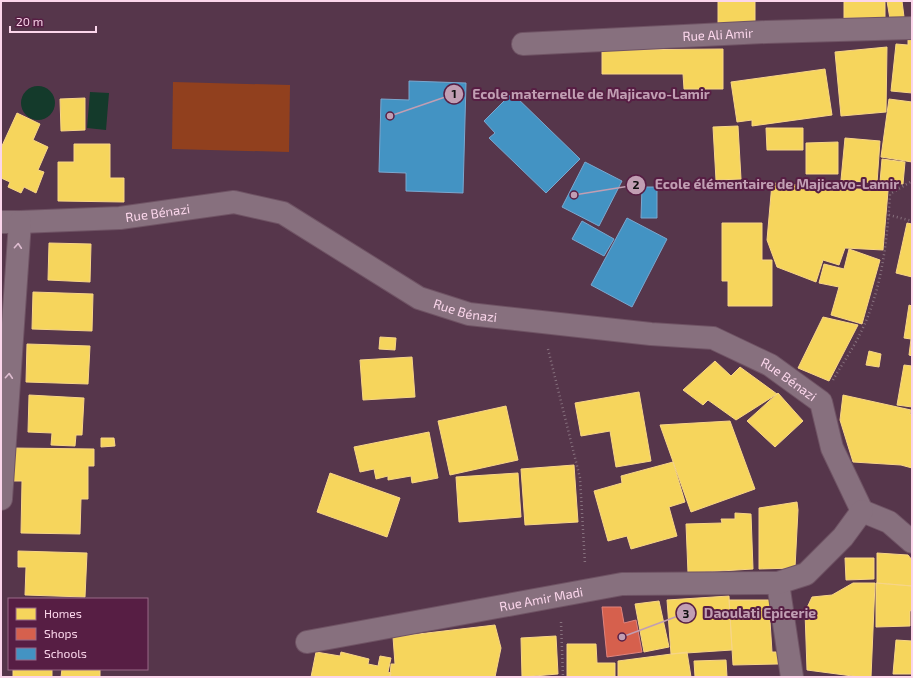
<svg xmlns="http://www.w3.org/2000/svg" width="913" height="678" font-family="'Exo 2',sans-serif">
	<rect width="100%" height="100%" fill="#56364b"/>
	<!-- green -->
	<path fill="#91401e" d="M 173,82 L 290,85 L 289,152 L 172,149 Z"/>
	<!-- water -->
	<path fill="#143a2b" d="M21 103a17 17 0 1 1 34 0a17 17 0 1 1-34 0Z
		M 90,92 L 109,93 L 106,130 L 87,128 Z"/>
	<!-- homes -->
	<path fill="#f6d55c" stroke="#f8d587" d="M 718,1 L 755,1 L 755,24 L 718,23 Z
		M 844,1 L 885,1 L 885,18 L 844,18 Z
		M 887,1 L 902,1 L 904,17 L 890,19 Z
		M 908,35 L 912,35 L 912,93 L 891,91 L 896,44 L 908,45 Z
		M 887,47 L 886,112 L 841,116 L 835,52 Z
		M 723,49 L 723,89 L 684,89 L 683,74 L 602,74 L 602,50 Z
		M 825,69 L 832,115 L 752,126 L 752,120 L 737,122 L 731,82 Z
		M 85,98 L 85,130 L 61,131 L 60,99 Z
		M 889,99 L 912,102 L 912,162 L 881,157 Z
		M 17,113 L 40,124 L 33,140 L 48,147 L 38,170 L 44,172 L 36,193 L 24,187 L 21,193 L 8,187 L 10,182 L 1,178 L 1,148 Z
		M 738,126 L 741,179 L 716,180 L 713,127 Z
		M 766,128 L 803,128 L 803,150 L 767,150 Z
		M 845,138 L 880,141 L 877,183 L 841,180 Z
		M 838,142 L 838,174 L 806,174 L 806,143 Z
		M 74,144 L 110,144 L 110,178 L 124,178 L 124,202 L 58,201 L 58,162 L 74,162 Z
		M 882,159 L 905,162 L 903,184 L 880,182 Z
		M 772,183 L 888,191 L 883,250 L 845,248 L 839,265 L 823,260 L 816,282 L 777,267 L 767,240 Z
		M 722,223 L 762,223 L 762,260 L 772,260 L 772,306 L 728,306 L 728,281 L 722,281 Z
		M 907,223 L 912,224 L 912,277 L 896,273 Z
		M 49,243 L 91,244 L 90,282 L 48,280 Z
		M 849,249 L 880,260 L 862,324 L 831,315 L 839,287 L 819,283 L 824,264 L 844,269 Z
		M 33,292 L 93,294 L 92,331 L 32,329 Z
		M 909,305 L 912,306 L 912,356 L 909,355 L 911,339 L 904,338 Z
		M 823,317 L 858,325 L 829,381 L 798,368 Z
		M 380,337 L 396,338 L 395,350 L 379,349 Z
		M 27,344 L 90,346 L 88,384 L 26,382 Z
		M 869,351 L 881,354 L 879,367 L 866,365 Z
		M 412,357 L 415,397 L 363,400 L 360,360 Z
		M 715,361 L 731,376 L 740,367 L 777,394 L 736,420 L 708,400 L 703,405 L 683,390 Z
		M 904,365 L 912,366 L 912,407 L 897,405 Z
		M 639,392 L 651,461 L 616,467 L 610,431 L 581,436 L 575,403 Z
		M 778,393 L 803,421 L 775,447 L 747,421 Z
		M 29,395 L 84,398 L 82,435 L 76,435 L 75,446 L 51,445 L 52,433 L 28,432 Z
		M 843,395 L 911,410 L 910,414 L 912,414 L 912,468 L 901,465 L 853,462 L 840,420 Z
		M 506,406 L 518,460 L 450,475 L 438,421 Z
		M 730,421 L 755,489 L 691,512 L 660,425 Z
		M 429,432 L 438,478 L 412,483 L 411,476 L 388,480 L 388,476 L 376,479 L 374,469 L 360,472 L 354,447 Z
		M 101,438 L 114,438 L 115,446 L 101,447 Z
		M 12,448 L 94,449 L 94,466 L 88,466 L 88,499 L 81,499 L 80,534 L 21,533 L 22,481 L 11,481 Z
		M 673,462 L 685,502 L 669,507 L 677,536 L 631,549 L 627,536 L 608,541 L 594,491 L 622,483 L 621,476 Z
		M 574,465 L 578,522 L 525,525 L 521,469 Z
		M 330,473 L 400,498 L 387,537 L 317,512 Z
		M 518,473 L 521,517 L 459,522 L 456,477 Z
		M 797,502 L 798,510 L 795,568 L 759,569 L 759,508 Z
		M 735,513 L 751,514 L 753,569 L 688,573 L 686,524 L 722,523 L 721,519 L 735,519 Z
		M 18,551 L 87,553 L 85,597 L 25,595 L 26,567 L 18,567 Z
		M 877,553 L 908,555 L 912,560 L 912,586 L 877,583 Z
		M 845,558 L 874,558 L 874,579 L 846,580 Z
		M 853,583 L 875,583 L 871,677 L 860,677 L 807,670 L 805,612 L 812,597 L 832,595 Z
		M 876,583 L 912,586 L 912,610 L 910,611 L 910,626 L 876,627 Z
		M 729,596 L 732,650 L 671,654 L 667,600 Z
		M 729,600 L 774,600 L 775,620 L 770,621 L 772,652 L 777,652 L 778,664 L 733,665 Z
		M 659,601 L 669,647 L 644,652 L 635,604 Z
		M 495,625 L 501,648 L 495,677 L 390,677 L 391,664 L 395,664 L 393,637 Z
		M 556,636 L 558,674 L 522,677 L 521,638 Z
		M 896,640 L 912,641 L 912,674 L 893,674 Z
		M 567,644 L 596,644 L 597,663 L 615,663 L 615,677 L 567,677 Z
		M 316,652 L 340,656 L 341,652 L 369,659 L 368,664 L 378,666 L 380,656 L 391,658 L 388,672 L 391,673 L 390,677 L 311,677 Z
		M 687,652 L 691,677 L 618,677 L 618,661 Z
		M 726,660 L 727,677 L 695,677 L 694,661 Z
		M 13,669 L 52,669 L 52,677 L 13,677 Z
		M 62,669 L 100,669 L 100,677 L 61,677 Z"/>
	<!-- shops -->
	<path fill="#d6604d" stroke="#e1837c" d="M 602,607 L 621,607 L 624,623 L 636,620 L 642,652 L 607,657 Z"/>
	<!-- schools -->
	<path fill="#4393c3" stroke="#7aa7cf" d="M 409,81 L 466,83 L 463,193 L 406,191 L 406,173 L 379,172 L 381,99 L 409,100 Z
		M 512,93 L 580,159 L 546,193 L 489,138 L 495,133 L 484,121 Z
		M 585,162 L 622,181 L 599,226 L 562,207 Z
		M 642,187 L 657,187 L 657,218 L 641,218 Z
		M 627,218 L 667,239 L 632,307 L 591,285 Z
		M 582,221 L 614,239 L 604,256 L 572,239 Z"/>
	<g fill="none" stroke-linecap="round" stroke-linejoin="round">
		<!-- minor casing -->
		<g stroke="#6f5364" stroke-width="24">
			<g id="minor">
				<path id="s1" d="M 523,44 L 766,32 L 912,28"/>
				<path id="s2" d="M 1,222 L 20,222 L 120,218 L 234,202 L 283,213 L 419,298 L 469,314 L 651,334 L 713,338 L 770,365 L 821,402 L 832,448 L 862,511"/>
				<path d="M 1,499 L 20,222"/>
				<path d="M 862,511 L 889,522 L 912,542"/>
				<path d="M 778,583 L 792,677"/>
				<path id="s3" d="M 307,642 L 622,584 L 778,583 L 806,574 L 843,537 L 862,511"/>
			</g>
		</g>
		<!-- path -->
		<path stroke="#86707d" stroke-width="2.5" stroke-dasharray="1 3" stroke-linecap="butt" d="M 889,215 L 912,221
			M 548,349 L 580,478 L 585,564
			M 833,380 C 842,364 853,349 861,332 C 882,289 887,242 890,194 L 912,181
			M 561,622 L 563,677"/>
		<!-- minor -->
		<use href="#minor" stroke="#87707e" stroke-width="22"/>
	</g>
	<!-- one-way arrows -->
	<defs><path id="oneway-chevron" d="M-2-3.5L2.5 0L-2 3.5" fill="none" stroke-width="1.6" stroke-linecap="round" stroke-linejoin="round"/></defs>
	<g stroke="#debcd0">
		<use href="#oneway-chevron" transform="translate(18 246) rotate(-86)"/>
		<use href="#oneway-chevron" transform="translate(9 376) rotate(-86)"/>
	</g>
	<g text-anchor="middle" stroke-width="4" stroke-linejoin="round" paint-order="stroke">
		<!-- street labels -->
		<g font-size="13" fill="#fbd6eb" stroke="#571e44">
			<text dy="5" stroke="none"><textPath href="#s1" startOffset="195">Rue Ali Amir</textPath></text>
			<text dy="5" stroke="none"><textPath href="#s2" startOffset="157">Rue Bénazi</textPath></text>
			<text dy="5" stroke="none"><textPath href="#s2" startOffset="493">Rue Bénazi</textPath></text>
			<text dy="5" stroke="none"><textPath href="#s2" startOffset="829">Rue Bénazi</textPath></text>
			<text dy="5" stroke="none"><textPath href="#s3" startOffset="238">Rue Amir Madi</textPath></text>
		</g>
	</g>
	<!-- callouts -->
	<path fill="none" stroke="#c19eb3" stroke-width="1.5" d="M390 116L454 94M574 195L636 185M622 637L686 613"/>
	<g fill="#c19eb3" stroke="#571e44" stroke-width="1.5">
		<circle cx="390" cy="116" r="4"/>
		<circle cx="574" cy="195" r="4"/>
		<circle cx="622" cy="637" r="4"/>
		<circle cx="454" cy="94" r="10"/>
		<circle cx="636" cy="185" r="10"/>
		<circle cx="686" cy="613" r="10"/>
	</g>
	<g font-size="12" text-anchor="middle" font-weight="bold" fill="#111">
		<text x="454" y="98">1</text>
		<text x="636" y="189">2</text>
		<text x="686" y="618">3</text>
	</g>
	<g font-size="14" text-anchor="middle" font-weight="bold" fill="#c19eb3" stroke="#571e44" stroke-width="4" stroke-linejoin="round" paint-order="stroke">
		<text x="591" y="99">Ecole maternelle de Majicavo-Lamir</text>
		<text x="777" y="189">Ecole élémentaire de Majicavo-Lamir</text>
		<text x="760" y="618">Daoulati Epicerie</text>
	</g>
	<!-- border -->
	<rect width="913" height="678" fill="none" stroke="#fbd6eb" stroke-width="4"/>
	<!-- legend -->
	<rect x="8" y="598" width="140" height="72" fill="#571e44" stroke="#996887"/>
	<rect x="16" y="608" width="20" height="12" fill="#f6d55c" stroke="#996887"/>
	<text x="44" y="618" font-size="12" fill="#fbd6eb">Homes</text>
	<rect x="16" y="628" width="20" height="12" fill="#d6604d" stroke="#996887"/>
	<text x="44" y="638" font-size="12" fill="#fbd6eb">Shops</text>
	<rect x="16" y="648" width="20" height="12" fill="#4393c3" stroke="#996887"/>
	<text x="44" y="658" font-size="12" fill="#fbd6eb">Schools</text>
	<!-- scale -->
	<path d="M10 26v6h86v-6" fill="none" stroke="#fbd6eb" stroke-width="2"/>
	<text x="16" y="26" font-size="12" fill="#fbd6eb" stroke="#571e44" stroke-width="3" paint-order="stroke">20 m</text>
</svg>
